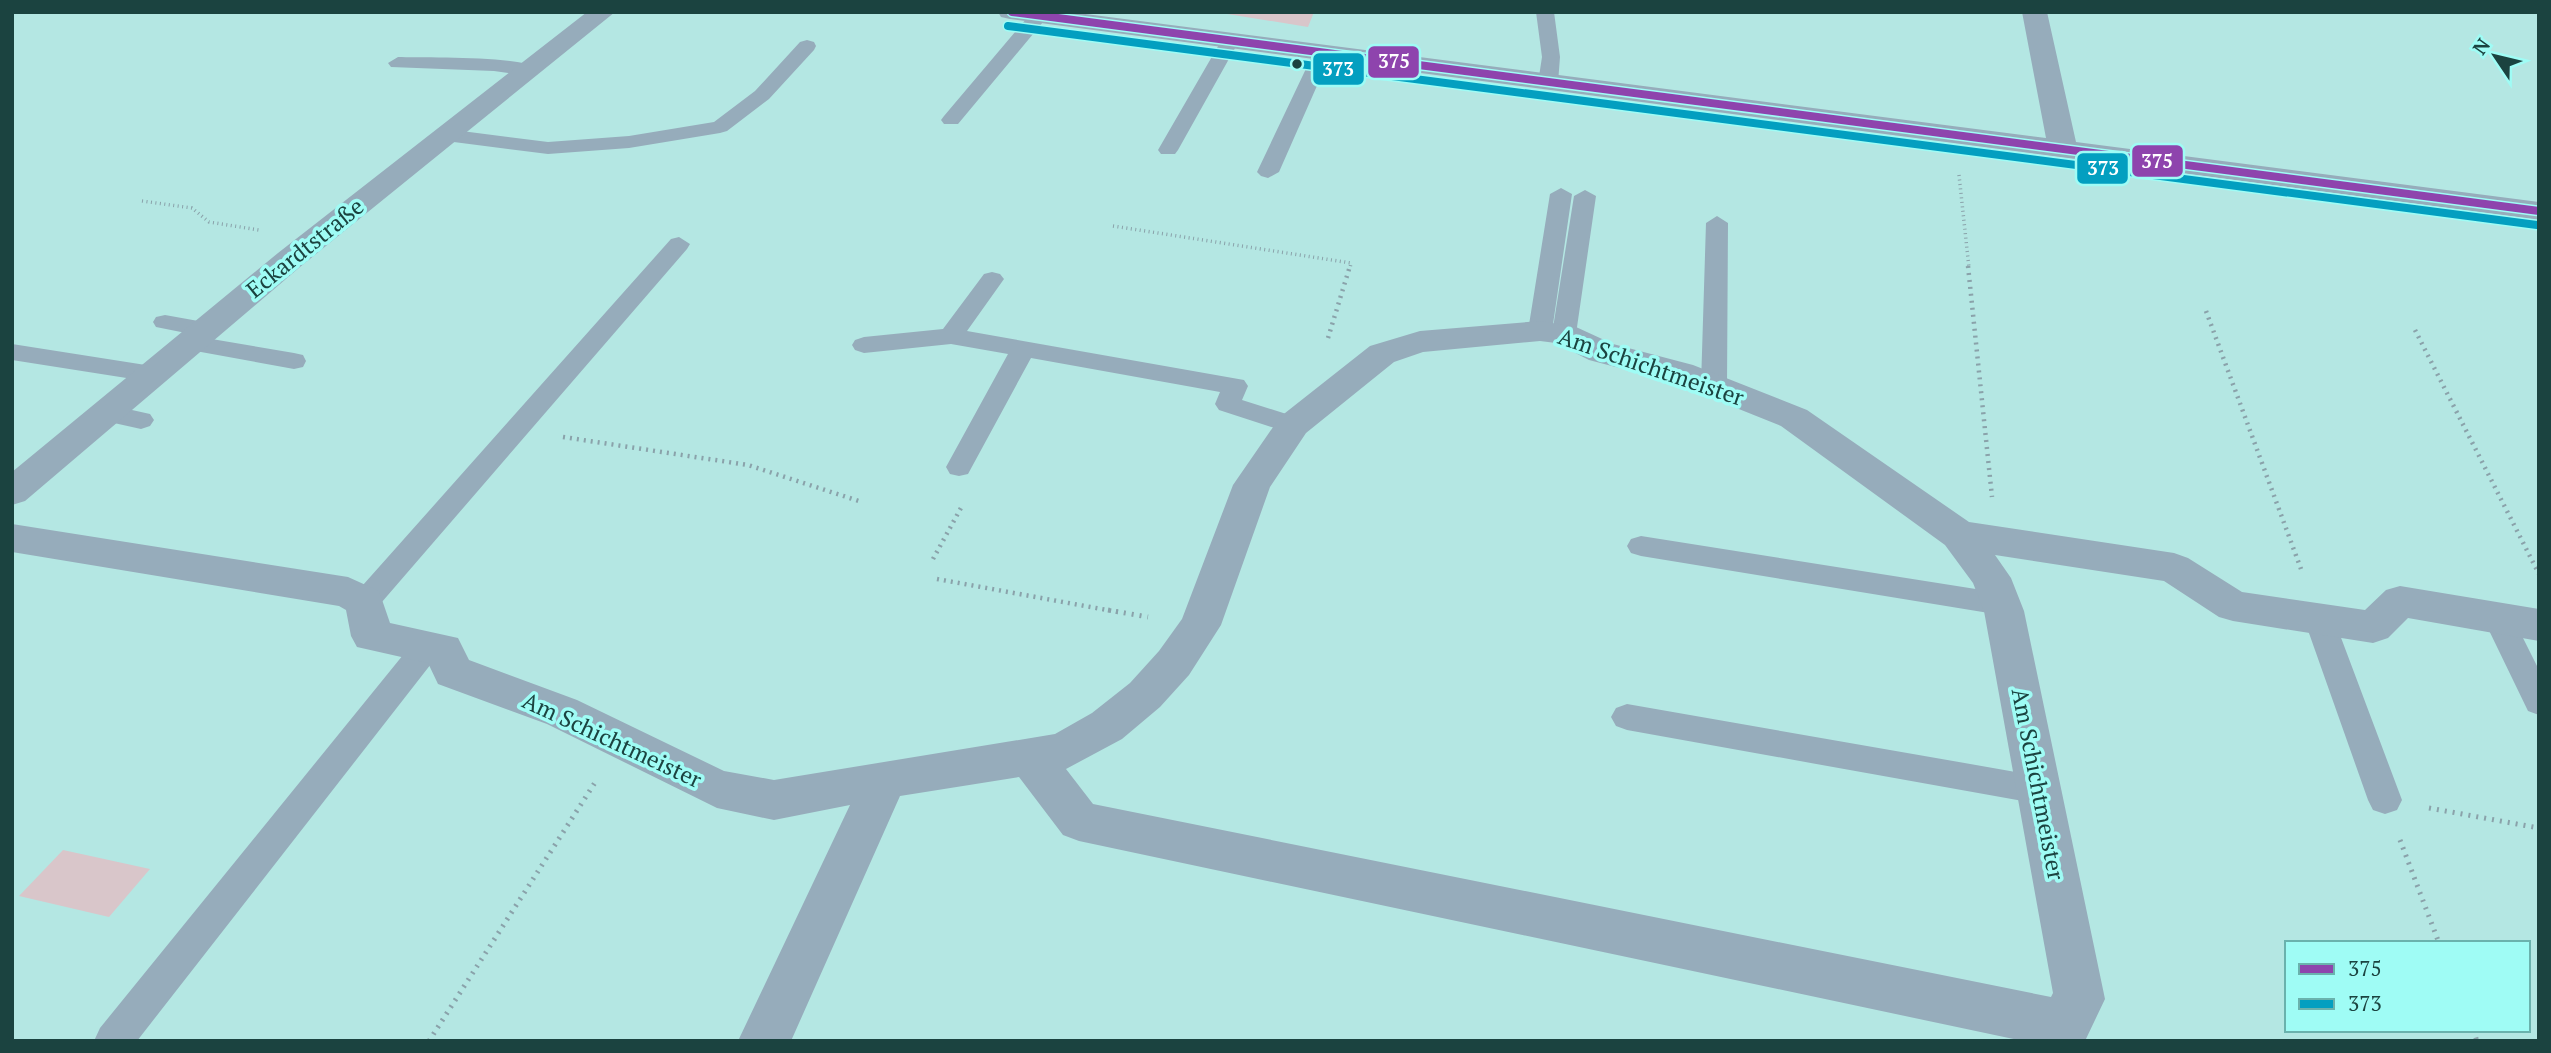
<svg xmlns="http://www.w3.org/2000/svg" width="2551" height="1053" font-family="'PT Serif',serif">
	<rect width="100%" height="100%" fill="#b4e7e3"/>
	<!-- green -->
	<path fill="#d9c6ca" d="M 1215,12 L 1314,12 L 1308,27 Z
		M 63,850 L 150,869 L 109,917 L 19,896 Z"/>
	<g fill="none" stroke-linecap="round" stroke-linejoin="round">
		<!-- path-far2 -->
		<path stroke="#8aa2aa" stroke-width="3.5" stroke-dasharray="1 3.5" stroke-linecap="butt" d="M 1959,175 L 1969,268
			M 142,201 L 192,208 L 209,222 L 259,230
			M 1113,226 L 1351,263 L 1350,268"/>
		<!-- path-far1 -->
		<path stroke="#8aa2aa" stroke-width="4.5" stroke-dasharray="2 5" stroke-linecap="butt" d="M 1968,266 L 1992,497
			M 2206,311 L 2301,569
			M 2415,330 L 2539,574
			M 1328,338 L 1350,266
			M 563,437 L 748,465 L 862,502
			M 933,559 L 962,506
			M 937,579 L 1118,612"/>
		<!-- path -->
		<path stroke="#8aa2aa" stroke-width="5" stroke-dasharray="2 6" stroke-linecap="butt" d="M 1108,610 L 1148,617
			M 2429,808 L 2539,828
			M 2400,840 L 2439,943
			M 2473,1030 L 2477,1041
			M 429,1041 L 596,781"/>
		<!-- service -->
		<path fill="#96acbb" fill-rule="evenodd" d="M 1032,12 L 1046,12 L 1048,16 L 958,124 L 944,124 L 941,120 L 944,116 Z
			M 1536,12 L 1554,12 L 1560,57 L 1558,83 L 1548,89 L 1538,83 L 1542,57 Z
			M 1230,35 L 1239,41 L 1178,150 L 1175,154 L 1161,154 L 1158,150 L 1221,41 Z
			M 807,40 L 814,42 L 816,46 L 814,50 L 769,99 L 727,131 L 720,133 L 629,148 L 548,154 L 446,141 L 436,135 L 446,129 L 548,142 L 629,136 L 714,122 L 755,91 L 800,42 Z
			M 1322,48 L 1331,54 L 1279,172 L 1268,178 L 1261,176 L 1257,172 L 1313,54 Z
			M 398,57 C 421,58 527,55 539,70 L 529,76 L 494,71 L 391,67 L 388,63 Z
			M 1561,188 L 1572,194 L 1552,331 L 1549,336 L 1531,336 L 1528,331 L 1550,194 Z
			M 1585,190 L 1596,196 L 1576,334 L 1573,339 L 1555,339 L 1552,334 L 1574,196 Z
			M 1717,216 L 1728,223 L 1727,385 L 1723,391 L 1705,391 L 1701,385 L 1706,223 Z
			M 679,237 L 690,244 L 687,249 L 375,610 L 365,613 L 355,610 L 350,602 L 355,594 L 671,239 Z
			M 992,272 L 1000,274 L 1004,279 L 967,331 L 1244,380 L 1248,386 L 1242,400 L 1302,419 L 1306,425 L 1302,431 L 1293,434 L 1219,410 L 1215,404 L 1220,392 L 1031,358 L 968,474 L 959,476 L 950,474 L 946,467 L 1008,354 L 951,344 L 864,353 L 855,350 L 852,345 L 855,340 L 864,337 L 943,329 L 984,274 Z
			M 165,315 L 215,324 L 218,329 L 215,334 L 206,337 L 156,327 L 153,322 L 156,317 Z
			M 188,335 L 294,353 L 303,355 L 306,361 L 303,367 L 294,369 L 179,348 L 176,343 L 179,338 Z
			M 12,344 L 152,366 L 161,368 L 165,374 L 161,380 L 152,382 L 12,360 Z
			M 105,404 L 150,414 L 154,420 L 150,426 L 141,429 L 96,419 L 92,413 L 96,407 Z
			M 1641,536 L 2001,593 L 2011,596 L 2016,604 L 2011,612 L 2001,615 L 1641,556 L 1631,553 L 1627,546 L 1631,539 Z
			M 2498,607 L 2509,610 L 2539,670 L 2539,715 L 2528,711 L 2483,618 L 2487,610 Z
			M 2319,608 L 2330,611 L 2334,619 L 2402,800 L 2397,810 L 2385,814 L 2373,810 L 2368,800 L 2304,619 L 2308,611 Z
			M 427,635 L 438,639 L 442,647 L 438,655 L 137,1041 L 94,1041 L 100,1028 L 416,639 Z
			M 1627,704 L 2039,776 L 2051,780 L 2056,790 L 2051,800 L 2039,804 L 1627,730 L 1616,726 L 1611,717 L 1616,708 Z"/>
		<!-- minor -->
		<path fill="#96acbb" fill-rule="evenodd" d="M 587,12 L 615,12 L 300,267 L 25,501 L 12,505 L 12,472 L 278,253 Z
			M 998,12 L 1070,12 L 2046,138 L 2022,12 L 2047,12 L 2076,142 L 2539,202 L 2539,220 L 1010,19 L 1001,17 Z
			M 1540,321 L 1576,327 L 1613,344 L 1693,365 L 1807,410 L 1969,522 L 2174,553 L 2188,558 L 2242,592 L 2365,610 L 2386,590 L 2400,586 L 2539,609 L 2539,641 L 2408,618 L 2388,638 L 2373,643 L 2233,621 L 2219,617 L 2164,581 L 1995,555 L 2011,578 L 2024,611 L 2105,999 L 2085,1041 L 2023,1041 L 1079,841 L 1063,835 L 1019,777 L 900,796 L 791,1041 L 738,1041 L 850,805 L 774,820 L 717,808 L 547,724 L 438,684 L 428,663 L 357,647 L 351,636 L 346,610 L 339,606 L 12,552 L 12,524 L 348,577 L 379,591 L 390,623 L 458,638 L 469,660 L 577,700 L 724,771 L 774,780 L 1055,734 L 1092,713 L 1130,683 L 1159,651 L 1182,619 L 1233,485 L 1280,417 L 1370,346 L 1420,331 ZM 1540,341 L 1556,343 L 1589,360 L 1669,381 L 1781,426 L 1945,545 L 1973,583 L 1984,611 L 2053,993 L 2051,997 L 1093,804 L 1066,769 L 1122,739 L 1160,707 L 1189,675 L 1221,625 L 1270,487 L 1306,433 L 1394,362 L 1423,352 Z"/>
		<!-- bus-1 casing -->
		<g stroke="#9ffcf5" stroke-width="11">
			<path id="bus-1" d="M 1012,12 L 2539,211"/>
		</g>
		<!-- bus-2 casing -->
		<g stroke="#9ffcf5" stroke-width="11">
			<path id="bus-2" d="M 1008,26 L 2537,225"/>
		</g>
		<!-- bus-1 -->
		<use href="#bus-1" stroke="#8e44ad" stroke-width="8"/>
		<!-- bus-2 -->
		<use href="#bus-2" stroke="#039fc0" stroke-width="8"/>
	</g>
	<!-- markers -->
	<circle fill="#1b4340" stroke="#9ffcf5" stroke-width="2.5" cx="1297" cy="64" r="6"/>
	<g text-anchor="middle" stroke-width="7" stroke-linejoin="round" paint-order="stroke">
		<!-- street labels -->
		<g font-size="23" fill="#1b4340" stroke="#9ffcf5">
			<text transform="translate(305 248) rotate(-39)" y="8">Eckardtstraße</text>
			<text transform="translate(1651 367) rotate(19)" y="8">Am Schichtmeister</text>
			<text transform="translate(612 740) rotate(25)" y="8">Am Schichtmeister</text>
			<text transform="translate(2038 784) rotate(79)" y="8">Am Schichtmeister</text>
		</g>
	</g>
	<g stroke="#9ffcf5" stroke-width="2.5">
		<rect x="1367" y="45" width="53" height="34" rx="7" fill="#8e44ad"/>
		<rect x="1312" y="52" width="53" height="34" rx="7" fill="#039fc0"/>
		<rect x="2131" y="144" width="53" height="34" rx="7" fill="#8e44ad"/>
		<rect x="2076" y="152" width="53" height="33" rx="7" fill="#039fc0"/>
	</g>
	<g font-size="19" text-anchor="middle" font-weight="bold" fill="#fff">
		<text x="1394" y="68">375</text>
		<text x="1338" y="76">373</text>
		<text x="2157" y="168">375</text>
		<text x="2103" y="175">373</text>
	</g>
	<!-- border -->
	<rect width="2551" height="1053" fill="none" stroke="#1b4340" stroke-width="28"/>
	<!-- legend -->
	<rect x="2285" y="941" width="245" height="91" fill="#9ffcf5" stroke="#6ab2ad" stroke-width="2"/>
	<rect x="2299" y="964" width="35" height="10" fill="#8e44ad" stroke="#6ab2ad" stroke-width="2"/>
	<text x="2348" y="976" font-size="21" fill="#1b4340">375</text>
	<rect x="2299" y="999" width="35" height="10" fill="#039fc0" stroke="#6ab2ad" stroke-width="2"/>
	<text x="2348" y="1011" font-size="21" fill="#1b4340">373</text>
	<!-- north arrow -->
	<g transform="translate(2495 56) rotate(305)" stroke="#9ffcf5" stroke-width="5" paint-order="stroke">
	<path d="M0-5L12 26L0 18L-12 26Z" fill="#1b4340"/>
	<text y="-10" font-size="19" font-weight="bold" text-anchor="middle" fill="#1b4340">N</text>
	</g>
</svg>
